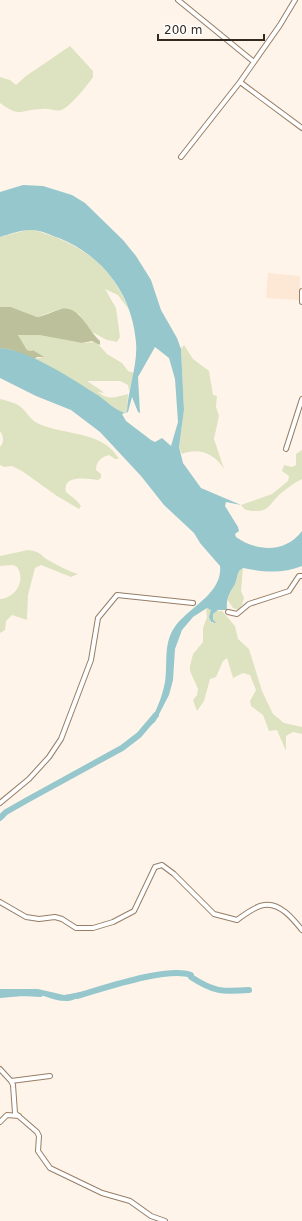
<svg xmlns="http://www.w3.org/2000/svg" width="302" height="1221" font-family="'DejaVu Sans',sans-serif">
	<rect width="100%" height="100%" fill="#fff4e9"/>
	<!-- built -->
	<path fill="#fce8d5" d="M 268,273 L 300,276 L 299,300 L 266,298 Z"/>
	<!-- green -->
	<path fill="#dde3c0" d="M 70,46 L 93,71 L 93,77 C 88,85 69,108 61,110 C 56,112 49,108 43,109 C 20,109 22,119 0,103 L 0,77 L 10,80 L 16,85 L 26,76 Z
		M 31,229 C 79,243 110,262 129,310 L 118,295 L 105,289 L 116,308 L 120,337 L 117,342 L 107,340 L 92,332 L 79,314 L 60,309 L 37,317 L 11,307 L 0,307 L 0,237 Z
		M 18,335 L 39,335 L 82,343 L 96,342 L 107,354 L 122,363 L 128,371 L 134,373 L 129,391 L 128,385 L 120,381 L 87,381 L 102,391 L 104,393 L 98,392 C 108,401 116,397 128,394 L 127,411 L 125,413 L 121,412 L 83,386 L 38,362 L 35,359 L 43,357 L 33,350 L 32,351 L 27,350 Z
		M 184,345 L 193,359 L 209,371 L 213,395 L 217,396 L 216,407 L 219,416 L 214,439 L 224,469 C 215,454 199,447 182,454 L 179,447 L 184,410 L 181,349 Z
		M 0,399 C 8,401 17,403 22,408 C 28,414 30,419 37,423 C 64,436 103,430 119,459 L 115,459 L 109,455 C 101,457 96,462 96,470 L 101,474 L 101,478 L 98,480 C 88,479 62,474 66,492 C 72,497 77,500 81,506 L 79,509 L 57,496 L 22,471 L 12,466 L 4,467 L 0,465 L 0,447 C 4,442 4,437 0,431 Z
		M 302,450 L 302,479 C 294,483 286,489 279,495 C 270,504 268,512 255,511 C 249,511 245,511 241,505 L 272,494 L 288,481 L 289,476 L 282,471 L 284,465 L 292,467 L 296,465 L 296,454 Z
		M 28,550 C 43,552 40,556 50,561 C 59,566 68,571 78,574 L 71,577 L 41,565 L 35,568 L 28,595 L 27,620 L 12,615 L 6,621 L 5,630 L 0,633 L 0,599 C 16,598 26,580 17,567 L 13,565 L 0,566 L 0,556 Z
		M 243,568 L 241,591 L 244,598 L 242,605 L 238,610 L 233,608 L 227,599 L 236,582 L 239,571 Z
		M 208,608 L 212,610 L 210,622 L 213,623 L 212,617 L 215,611 L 222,611 L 235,626 L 238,639 L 249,649 L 262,691 L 273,714 L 284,723 L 302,727 L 302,734 L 293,732 L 286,736 L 286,751 L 277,730 L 269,731 L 263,715 L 251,706 L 250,701 L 256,690 L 250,675 L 243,673 L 233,678 L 227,658 L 223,661 L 216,677 L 210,679 L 204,701 L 197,711 L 193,700 L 197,695 L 198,689 L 190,671 L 190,666 L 193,654 L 203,642 L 203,628 L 207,617 L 206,609 Z"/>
	<!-- forest -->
	<path fill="#bcc19c" d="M 0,307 L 11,307 L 37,317 C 45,316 53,311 61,309 C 80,305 88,331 100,341 L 100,345 L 92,341 L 82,343 L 39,335 L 18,335 L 27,350 L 32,351 L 33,350 L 44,357 L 37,357 L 35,359 L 11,350 L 0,348 Z"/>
	<!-- water -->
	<path fill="#96c7cc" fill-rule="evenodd" d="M 23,185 L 43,186 L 72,195 L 85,203 L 123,240 L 136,256 L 151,280 L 161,310 L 177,338 L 181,349 L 184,410 L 179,447 L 183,463 L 201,488 L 241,505 L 226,502 L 225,506 L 238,527 L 239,531 L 235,534 L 236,537 C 257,552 286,553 302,531 L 302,566 C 282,574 264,572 243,568 L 239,571 C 237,575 237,580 235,584 C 229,595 226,597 227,610 L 218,610 L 213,614 L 213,620 L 217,623 L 211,622 L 209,617 L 211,610 L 207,608 L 193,617 L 182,630 L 175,649 L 173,680 L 169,695 L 155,722 L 147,728 C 155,714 162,698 165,682 C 168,664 163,645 174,628 C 187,608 223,594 220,566 L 200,543 L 194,533 L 164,505 L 141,476 L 100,432 L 71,410 L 36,396 L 0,378 L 0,348 C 29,350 74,380 99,396 C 107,402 116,410 125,413 L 127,411 C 128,389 138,365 136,342 C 132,294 103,256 59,238 C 50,235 39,229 30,230 C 20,230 10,234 0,237 L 0,192 ZM 155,347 L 169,358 L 175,379 L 178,422 L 171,446 L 162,438 L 155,442 L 151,440 L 126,421 L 122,414 L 128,412 L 132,397 L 138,412 L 140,413 L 138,377 Z
		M 0,989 L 38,989 L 64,995 L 86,991 C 67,1013 46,992 24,992 C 16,992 8,995 0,998 Z"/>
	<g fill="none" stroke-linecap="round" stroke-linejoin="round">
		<!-- river -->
		<path stroke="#96c7cc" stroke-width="6" d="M 0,818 L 6,812 L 29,799 L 122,748 L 139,735 L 156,715
			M 0,995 L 23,993 L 40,994
			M 77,996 C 102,989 168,966 191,975 L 191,977 C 214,992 222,992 249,990"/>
		<!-- minor casing -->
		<g stroke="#967e66" stroke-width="6">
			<path id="minor" d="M 178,0 L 254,62 L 240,82 L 302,128
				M 254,62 L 280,25 L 295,0
				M 181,157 L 240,82
				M 302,291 L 302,302
				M 286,449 L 302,399
				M 228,612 L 237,614 L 249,604 L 289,591 L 299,576 L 302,576
				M 0,803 L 29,779 L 49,757 L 61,739 L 91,660 L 98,618 L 117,595 L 193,603
				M 0,902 L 26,917 L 39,919 L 55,917 L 62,919 L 76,928 L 93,928 L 113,922 L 134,911 L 155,867 L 162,865 L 174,874 L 214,914 L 237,920 C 244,915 255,906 264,905 C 280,902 294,920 302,930
				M 0,1069 L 11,1081 L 13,1085 L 15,1113 L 37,1132 L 39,1136 L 38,1151 L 50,1168 L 102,1193 L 130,1201 L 151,1216 L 165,1221
				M 11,1081 L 50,1076
				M 0,1122 L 7,1115 L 19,1116"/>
		</g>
		<!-- minor -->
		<use href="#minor" stroke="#fff" stroke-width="4"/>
	</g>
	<!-- scale -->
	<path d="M158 34v6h106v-6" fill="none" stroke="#34291f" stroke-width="2"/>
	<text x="164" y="34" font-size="12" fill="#34291f" stroke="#ffffff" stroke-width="3" paint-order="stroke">200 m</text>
</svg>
